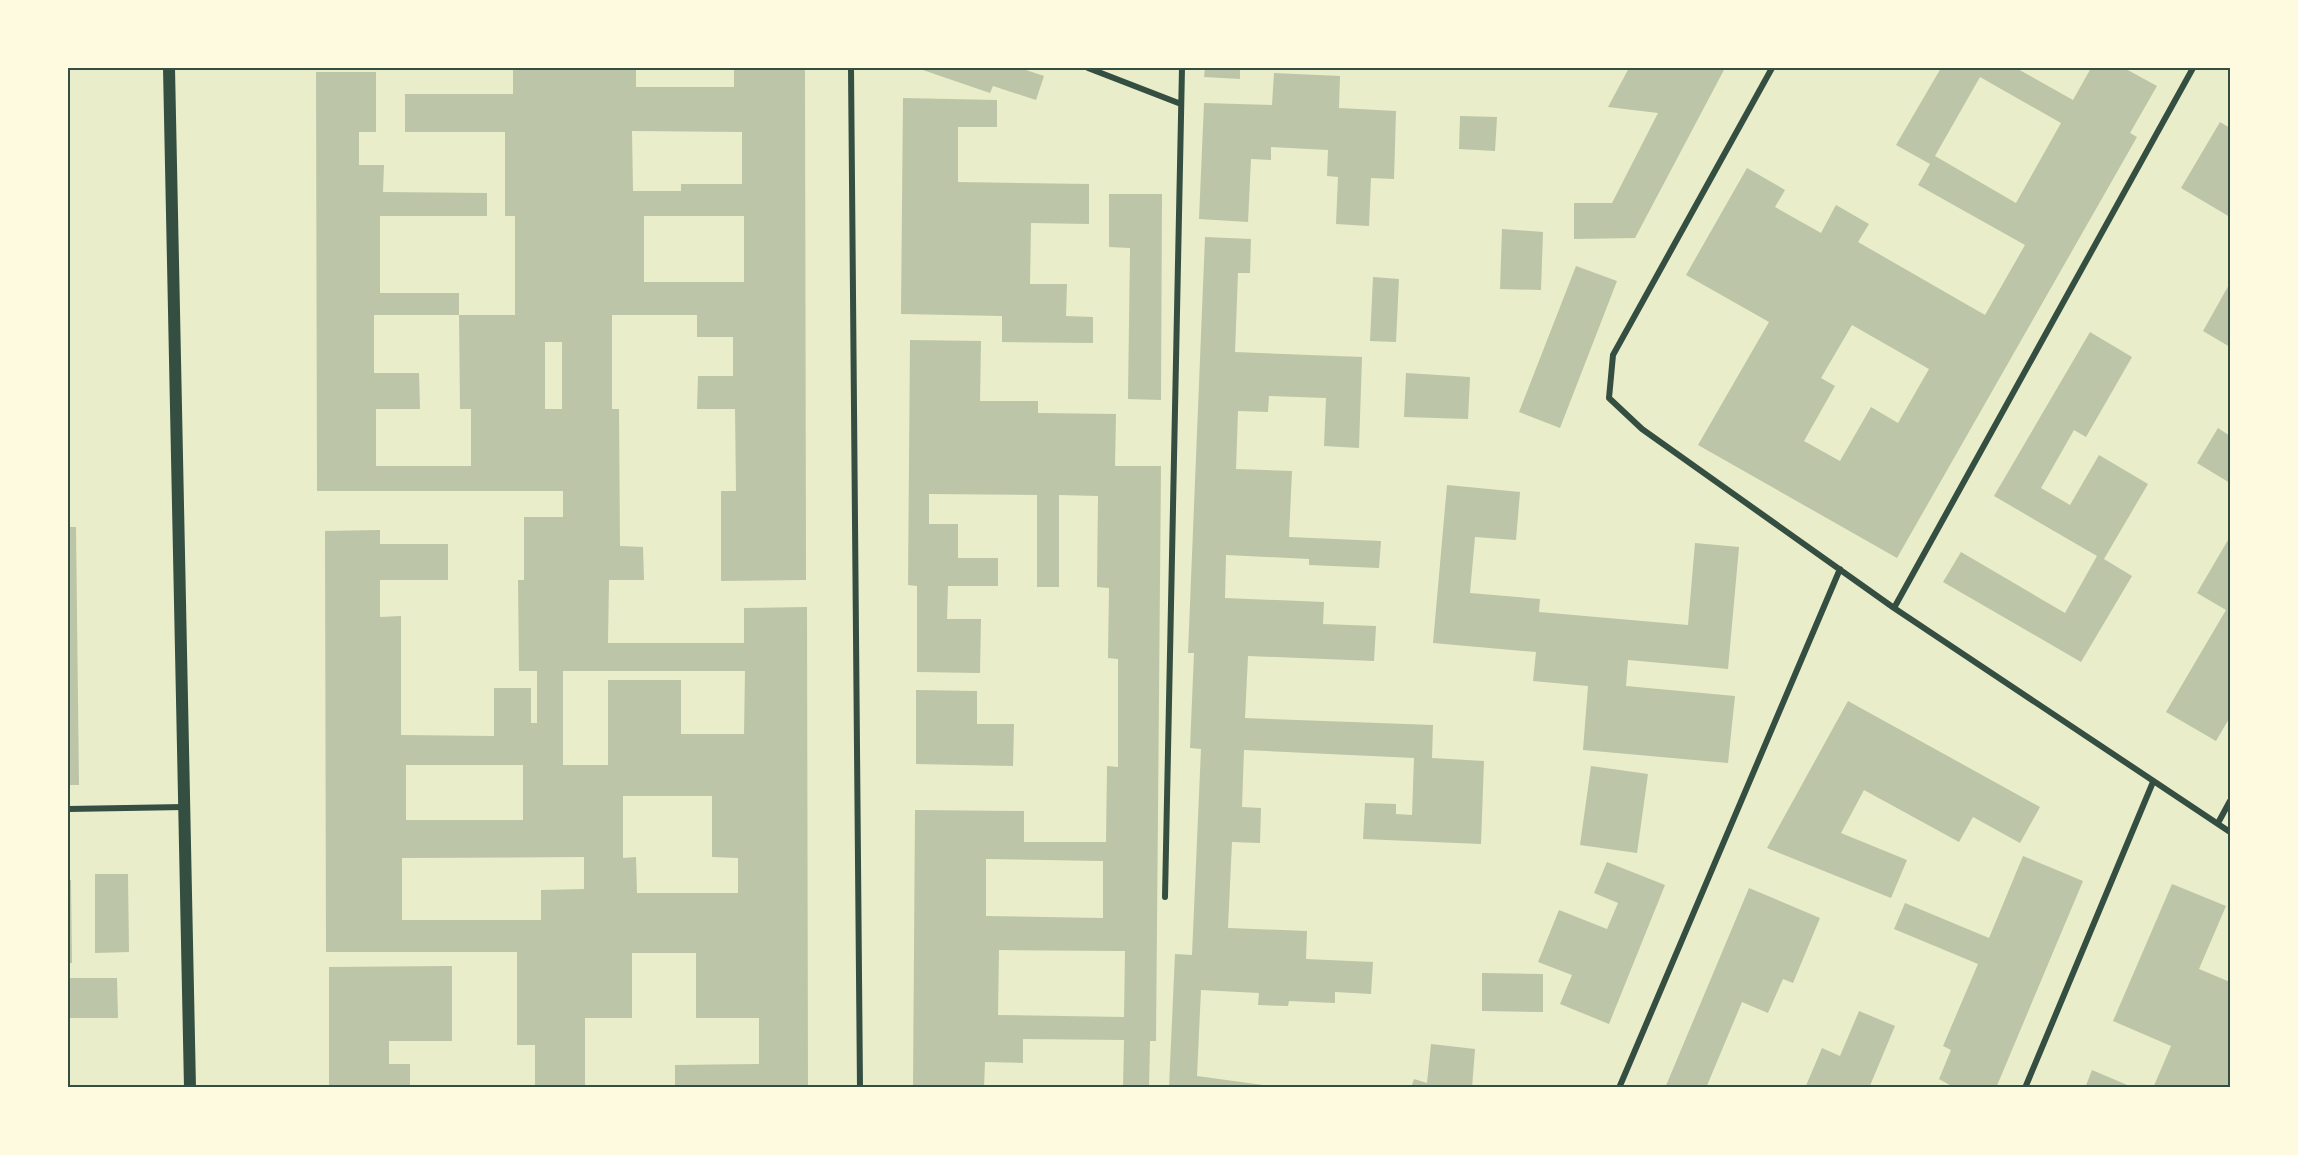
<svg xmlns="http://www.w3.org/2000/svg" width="2298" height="1155" font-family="Roboto,sans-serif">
	<rect width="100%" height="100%" fill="#e9edc9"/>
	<!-- building -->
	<path fill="#bcc5a7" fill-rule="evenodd" d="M 513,68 L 636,68 L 636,87 L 734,87 L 734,68 L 805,68 L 806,580 L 721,581 L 721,491 L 736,491 L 735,409 L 697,409 L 698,376 L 733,376 L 733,337 L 697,337 L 697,315 L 612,315 L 612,409 L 619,409 L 620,546 L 643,547 L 644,580 L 609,580 L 608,643 L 744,643 L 744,608 L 807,607 L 808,1088 L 675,1088 L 675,1065 L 759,1064 L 759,1018 L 696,1018 L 696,953 L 632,953 L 632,1018 L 585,1018 L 585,1088 L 535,1088 L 535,1045 L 517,1045 L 517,952 L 326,952 L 325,531 L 380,530 L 380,544 L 448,544 L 448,580 L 380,580 L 380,617 L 401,616 L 401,735 L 494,736 L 494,688 L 531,688 L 531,723 L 537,723 L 537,671 L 519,671 L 518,580 L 524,580 L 524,517 L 563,517 L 563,491 L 317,491 L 316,72 L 376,72 L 376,132 L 359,132 L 359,165 L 384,165 L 383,192 L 487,193 L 487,216 L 380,216 L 380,293 L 459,293 L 459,315 L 515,315 L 515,216 L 505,216 L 505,132 L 405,132 L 405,94 L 513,94 ZM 632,131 L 742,132 L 742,184 L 681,184 L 681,191 L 633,191 ZM 644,216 L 744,216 L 744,282 L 644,282 ZM 374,315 L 459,315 L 460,409 L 471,409 L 471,466 L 376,466 L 376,409 L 420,409 L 419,373 L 374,373 ZM 545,342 L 562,342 L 562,409 L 545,409 ZM 563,671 L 745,671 L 744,734 L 681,734 L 681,680 L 608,680 L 608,765 L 563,765 ZM 406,765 L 523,765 L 523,820 L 406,820 ZM 623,796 L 712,796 L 712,857 L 738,858 L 738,893 L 637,893 L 636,857 L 623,858 ZM 584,857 L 584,889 L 541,890 L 541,920 L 402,920 L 402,858 Z
		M 917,68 L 1020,68 L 1044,76 L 1036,100 L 993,86 L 990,93 Z
		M 1205,68 L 1240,68 L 1240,79 L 1204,77 Z
		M 1629,68 L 1725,68 L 1635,238 L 1574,239 L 1574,203 L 1612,203 L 1658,113 L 1608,107 Z
		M 1941,68 L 2016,68 L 2073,100 L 2091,68 L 2124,68 L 2157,86 L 2130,133 L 2137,137 L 1897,558 L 1698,445 L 1769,322 L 1686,275 L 1747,168 L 1785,190 L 1775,207 L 1821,233 L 1836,205 L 1869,224 L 1858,242 L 1985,315 L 2025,245 L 1918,185 L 1930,164 L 1896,145 ZM 1980,77 L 2061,123 L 2016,203 L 1935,156 ZM 1852,325 L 1929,369 L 1898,423 L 1871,407 L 1840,461 L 1804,441 L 1835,386 L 1821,378 Z
		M 1274,73 L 1340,76 L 1339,108 L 1396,111 L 1394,179 L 1371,178 L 1369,226 L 1336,224 L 1338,177 L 1327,176 L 1328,150 L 1271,147 L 1271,160 L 1251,159 L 1248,222 L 1199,219 L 1204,103 L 1272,105 Z
		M 903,98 L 997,100 L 997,127 L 958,127 L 958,182 L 1089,184 L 1089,224 L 1031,223 L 1030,284 L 1067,284 L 1066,316 L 1093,317 L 1093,343 L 1002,342 L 1002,316 L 901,314 Z
		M 1460,116 L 1497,117 L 1495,151 L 1459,149 Z
		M 2220,122 L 2230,128 L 2230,217 L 2181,188 Z
		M 1109,194 L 1162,194 L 1161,400 L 1128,399 L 1130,248 L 1109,247 Z
		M 1502,229 L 1543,232 L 1541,290 L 1500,289 Z
		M 1205,237 L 1251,239 L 1250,273 L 1238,273 L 1235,352 L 1362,357 L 1359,448 L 1324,446 L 1326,398 L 1269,396 L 1268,412 L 1238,411 L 1236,469 L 1292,471 L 1289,537 L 1381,541 L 1379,568 L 1309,565 L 1309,559 L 1226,555 L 1225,598 L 1324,602 L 1323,624 L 1376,626 L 1374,661 L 1248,656 L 1245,718 L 1433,725 L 1432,758 L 1484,761 L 1481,844 L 1363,839 L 1365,803 L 1396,804 L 1396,814 L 1412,815 L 1414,758 L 1244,750 L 1242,807 L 1261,808 L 1260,843 L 1232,842 L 1228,928 L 1307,931 L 1306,959 L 1373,962 L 1371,994 L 1335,992 L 1335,1003 L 1289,1001 L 1288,1006 L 1258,1005 L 1259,993 L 1201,990 L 1197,1076 L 1284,1088 L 1169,1088 L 1175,954 L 1192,955 L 1201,749 L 1190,748 L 1194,653 L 1188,653 Z
		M 1576,266 L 1617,281 L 1560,428 L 1519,412 Z
		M 1373,277 L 1399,279 L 1396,342 L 1370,341 Z
		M 2230,283 L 2230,347 L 2203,331 Z
		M 2090,332 L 2132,357 L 2086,437 L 2074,430 L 2041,488 L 2070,505 L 2099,455 L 2148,484 L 2104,559 L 2132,576 L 2081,662 L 1943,582 L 1961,552 L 2065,613 L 2097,556 L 1994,496 Z
		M 910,340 L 981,341 L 980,401 L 1038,401 L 1038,413 L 1116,414 L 1115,466 L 1161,466 L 1156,1041 L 1150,1041 L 1149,1088 L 1123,1088 L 1124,1040 L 1023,1039 L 1023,1063 L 985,1062 L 984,1088 L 913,1088 L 915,810 L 1024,811 L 1024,842 L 1106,842 L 1107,766 L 1118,767 L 1118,659 L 1108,658 L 1109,588 L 1097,587 L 1098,496 L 1059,495 L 1059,587 L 1037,587 L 1037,495 L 929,494 L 929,524 L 958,524 L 958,558 L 998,558 L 998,586 L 948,586 L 947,619 L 981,619 L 980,673 L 917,672 L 917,586 L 908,585 ZM 986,859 L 1103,861 L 1103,918 L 986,916 ZM 999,950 L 1125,951 L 1124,1017 L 998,1015 Z
		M 1406,373 L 1470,377 L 1468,419 L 1404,417 Z
		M 2218,428 L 2230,436 L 2230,483 L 2197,463 Z
		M 1447,485 L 1520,492 L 1516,540 L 1475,537 L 1470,593 L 1540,599 L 1539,612 L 1688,625 L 1695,543 L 1739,547 L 1728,669 L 1628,660 L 1626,686 L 1735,696 L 1728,763 L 1583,750 L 1588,686 L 1533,681 L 1536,652 L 1433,643 Z
		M 68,527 L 76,527 L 79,785 L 68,785 Z
		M 2228,540 L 2230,542 L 2230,717 L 2216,741 L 2166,712 L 2226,610 L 2197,593 Z
		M 916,690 L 977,691 L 977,724 L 1014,724 L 1013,766 L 916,764 Z
		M 1848,701 L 2040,807 L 2020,843 L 1973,817 L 1959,842 L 1864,790 L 1841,833 L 1907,860 L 1891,898 L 1767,848 Z
		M 1591,766 L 1648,774 L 1637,853 L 1580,845 Z
		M 2023,856 L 2083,881 L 1996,1088 L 1955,1088 L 1939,1079 L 1951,1050 L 1943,1046 L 1978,964 L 1894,929 L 1905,903 L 1989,938 Z
		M 1607,862 L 1665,885 L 1609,1024 L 1560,1004 L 1572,975 L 1538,962 L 1559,910 L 1607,929 L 1618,903 L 1594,893 Z
		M 95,874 L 128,874 L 129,952 L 95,953 Z
		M 68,880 L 71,880 L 72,963 L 68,963 Z
		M 2172,884 L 2226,906 L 2199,969 L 2230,982 L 2230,1088 L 2153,1088 L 2171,1046 L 2113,1021 Z
		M 1749,888 L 1820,918 L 1793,983 L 1783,979 L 1768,1013 L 1742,1002 L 1706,1088 L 1665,1088 Z
		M 452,966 L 452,1041 L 389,1041 L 389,1064 L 410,1064 L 410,1088 L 329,1088 L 329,967 Z
		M 1482,973 L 1543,974 L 1543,1012 L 1482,1011 Z
		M 68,978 L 117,978 L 118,1018 L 68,1018 Z
		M 1859,1011 L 1895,1026 L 1869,1088 L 1805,1088 L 1822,1048 L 1840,1056 Z
		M 1431,1044 L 1475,1049 L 1472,1088 L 1411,1088 L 1414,1079 L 1427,1083 Z
		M 2092,1070 L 2132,1087 L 2132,1088 L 2085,1088 Z"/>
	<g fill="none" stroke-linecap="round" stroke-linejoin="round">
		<!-- minor -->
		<path stroke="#344e41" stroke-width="6" d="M 851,68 L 860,1088
			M 1088,68 L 1181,104
			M 1772,68 L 1613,355 L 1609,398 L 1642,429 L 1894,608 L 2230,832
			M 1894,608 L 2193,68
			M 68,809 L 184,807
			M 2218,823 L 2230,801
			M 1165,897 L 1182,68
			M 1619,1088 L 1840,569
			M 2025,1088 L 2153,782"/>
		<!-- secondary -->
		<path stroke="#344e41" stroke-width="12" d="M 169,68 L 190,1088"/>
	</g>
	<!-- border -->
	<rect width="2298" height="1155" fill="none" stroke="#fefae0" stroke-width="138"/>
	<rect x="69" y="69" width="2160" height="1017" fill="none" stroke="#344e41" stroke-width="2"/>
</svg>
